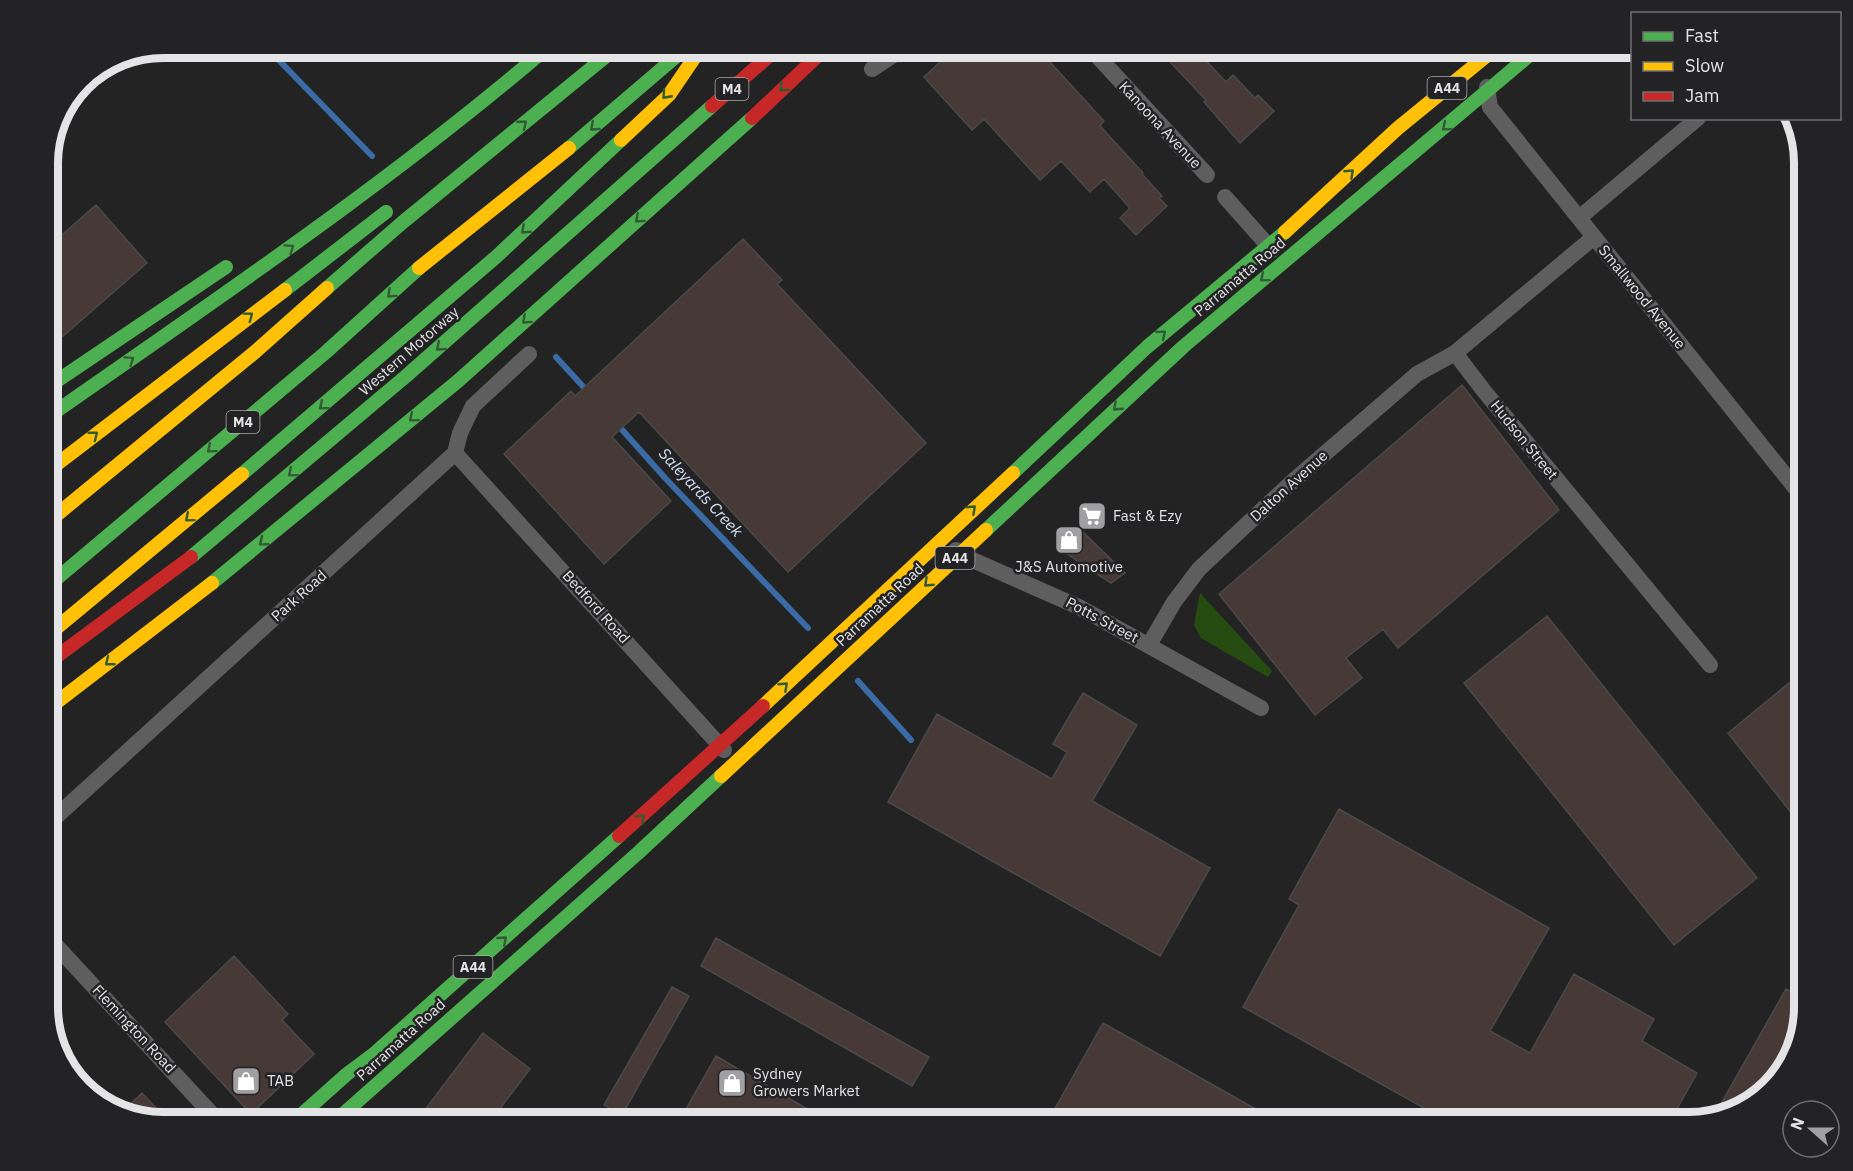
<svg xmlns="http://www.w3.org/2000/svg" width="1853" height="1171" font-family="'IBM Plex Sans',sans-serif">
	<rect width="100%" height="100%" fill="#232324"/>
	<!-- green -->
	<path fill="#264c11" d="M 1200,593 L 1272,671 L 1268,677 L 1201,638 L 1194,625 Z"/>
	<g fill="none" stroke-linecap="round" stroke-linejoin="round">
		<!-- stream -->
		<path stroke="#3b6ba5" stroke-width="6" d="M 267,48 L 372,156
			M 556,357 L 589,393
			M 616,423 L 666,479 L 808,628
			M 858,681 L 911,740"/>
	</g>
	<!-- building -->
	<path fill="#463936" stroke="#4a4a4a" stroke-width="1.5" d="M 955,48 L 1037,48 L 1104,121 L 1100,126 L 1143,173 L 1142,174 L 1162,196 L 1159,198 L 1167,206 L 1136,235 L 1120,218 L 1130,208 L 1104,179 L 1090,192 L 1061,161 L 1040,180 L 984,119 L 972,130 L 924,77 Z
		M 1157,48 L 1194,48 L 1226,82 L 1233,75 L 1255,98 L 1258,95 L 1274,111 L 1240,143 L 1204,102 L 1206,100 Z
		M 96,205 L 147,263 L 48,349 L 48,247 Z
		M 743,239 L 782,280 L 777,284 L 926,443 L 788,572 L 639,412 L 612,437 L 671,501 L 604,564 L 504,454 L 571,391 L 575,396 Z
		M 1462,385 L 1559,510 L 1398,648 L 1383,629 L 1346,658 L 1362,678 L 1315,715 L 1219,594 Z
		M 1084,533 L 1125,573 L 1111,583 L 1064,552 Z
		M 1547,616 L 1757,878 L 1674,945 L 1464,683 Z
		M 1805,670 L 1805,830 L 1728,733 Z
		M 1083,693 L 1137,725 L 1092,801 L 1210,868 L 1160,956 L 888,802 L 937,714 L 1052,779 L 1067,752 L 1053,744 Z
		M 1339,809 L 1549,928 L 1490,1031 L 1530,1053 L 1574,974 L 1654,1019 L 1642,1041 L 1697,1073 L 1669,1123 L 1451,1123 L 1243,1007 L 1299,905 L 1289,899 Z
		M 716,938 L 929,1057 L 912,1086 L 701,966 Z
		M 234,956 L 288,1014 L 282,1020 L 314,1054 L 251,1114 L 165,1022 Z
		M 672,987 L 689,996 L 622,1115 L 604,1105 Z
		M 1786,989 L 1805,1000 L 1805,1007 L 1786,1071 L 1747,1108 L 1714,1116 Z
		M 1103,1023 L 1252,1107 L 1281,1123 L 1047,1123 Z
		M 483,1033 L 530,1069 L 489,1123 L 415,1123 Z
		M 716,1056 L 809,1110 L 833,1123 L 678,1123 Z
		M 142,1093 L 170,1123 L 164,1123 L 123,1111 Z"/>
	<g fill="none" stroke-linecap="round" stroke-linejoin="round">
		<!-- street -->
		<path stroke="#5f5e5f" stroke-width="16" d="M 1090,48 L 1207,175
			M 872,69 L 904,48
			M 1487,87 L 1490,107 L 1805,500
			M 1225,197 L 1272,250
			M 1579,218 L 1698,118
			M 1455,353 L 1484,391 L 1710,665
			M 455,453 L 724,750
			M 956,550 L 959,554 L 1079,607 L 1261,708
			M 1149,645 L 1174,602 L 1199,569 L 1292,482 L 1417,374 L 1455,353 L 1594,237
			M 48,824 L 455,453 L 460,433 L 473,406 L 529,354
			M 48,937 L 220,1123"/>
		<!-- fast -->
		<path stroke="#4caf50" stroke-width="14" d="M 569,148 L 686,48
			M 327,288 L 403,222 L 616,48
			M 285,290 L 386,212
			M 48,387 L 226,267
			M 48,417 C 218,298 389,183 547,48
			M 1013,473 L 1147,347 L 1285,232
			M 242,474 L 496,257 L 621,140
			M 986,530 L 1184,346 L 1538,48
			M 191,557 L 405,377 L 712,106
			M 212,583 L 458,381 L 752,118
			M 48,586 L 325,353 L 419,268
			M 292,1123 L 347,1074 L 375,1053 L 619,836
			M 333,1123 L 638,853 L 721,776"/>
		<!-- slow -->
		<path stroke="#ffc107" stroke-width="14" d="M 621,140 L 669,95 L 701,48
			M 1285,232 L 1398,128 L 1496,48
			M 419,268 L 569,148
			M 48,471 L 285,290
			M 48,522 L 255,352 L 327,288
			M 48,635 L 242,474
			M 763,706 L 1013,473
			M 48,709 L 212,583
			M 721,776 L 986,530"/>
		<!-- jam -->
		<path stroke="#c62828" stroke-width="14" d="M 712,106 L 778,48
			M 752,118 L 826,48
			M 48,663 L 191,557
			M 619,836 L 763,706"/>
	</g>
	<!-- one-way arrows -->
	<defs><path id="oneway-chevron" d="M-2-3.5L2.5 0L-2 3.5" fill="none" stroke-width="1.6" stroke-linecap="round" stroke-linejoin="round" transform="scale(1.5)"/></defs>
	<g stroke="#335a36">
		<use href="#oneway-chevron" transform="translate(783 88) rotate(137)"/>
		<use href="#oneway-chevron" transform="translate(666 95) rotate(132)"/>
		<use href="#oneway-chevron" transform="translate(523 124) rotate(-39)"/>
		<use href="#oneway-chevron" transform="translate(594 127) rotate(139)"/>
		<use href="#oneway-chevron" transform="translate(1446 127) rotate(140)"/>
		<use href="#oneway-chevron" transform="translate(1350 173) rotate(-43)"/>
		<use href="#oneway-chevron" transform="translate(639 219) rotate(138)"/>
		<use href="#oneway-chevron" transform="translate(525 230) rotate(137)"/>
		<use href="#oneway-chevron" transform="translate(290 248) rotate(-35)"/>
		<use href="#oneway-chevron" transform="translate(1264 278) rotate(140)"/>
		<use href="#oneway-chevron" transform="translate(391 294) rotate(138)"/>
		<use href="#oneway-chevron" transform="translate(249 316) rotate(-37)"/>
		<use href="#oneway-chevron" transform="translate(526 320) rotate(138)"/>
		<use href="#oneway-chevron" transform="translate(1162 334) rotate(-40)"/>
		<use href="#oneway-chevron" transform="translate(440 347) rotate(139)"/>
		<use href="#oneway-chevron" transform="translate(130 360) rotate(-35)"/>
		<use href="#oneway-chevron" transform="translate(323 406) rotate(140)"/>
		<use href="#oneway-chevron" transform="translate(1117 407) rotate(137)"/>
		<use href="#oneway-chevron" transform="translate(413 418) rotate(140)"/>
		<use href="#oneway-chevron" transform="translate(94 435) rotate(-38)"/>
		<use href="#oneway-chevron" transform="translate(211 449) rotate(140)"/>
		<use href="#oneway-chevron" transform="translate(292 473) rotate(140)"/>
		<use href="#oneway-chevron" transform="translate(972 509) rotate(-43)"/>
		<use href="#oneway-chevron" transform="translate(189 518) rotate(140)"/>
		<use href="#oneway-chevron" transform="translate(263 542) rotate(141)"/>
		<use href="#oneway-chevron" transform="translate(928 583) rotate(137)"/>
		<use href="#oneway-chevron" transform="translate(109 662) rotate(142)"/>
		<use href="#oneway-chevron" transform="translate(784 686) rotate(-43)"/>
		<use href="#oneway-chevron" transform="translate(641 818) rotate(-42)"/>
		<use href="#oneway-chevron" transform="translate(503 940) rotate(-41)"/>
	</g>
	<!-- icons -->
	<defs>
		<g id="supermarket-square" transform="scale(1.5)"><rect x="-9" y="-9" width="18" height="18" rx="4" fill="#a0a0a2" stroke="#232225"/><path d="M-6-5.5h2.5l.6 2H6L4.5 2H-2.5L-4.4-4H-6ZM-1.5 3.2a1.3 1.3 0 1 0 .1 0ZM3 3.2a1.3 1.3 0 1 0 .1 0Z" fill="#fff"/></g>
		<g id="shop-square" transform="scale(1.5)"><rect x="-9" y="-9" width="18" height="18" rx="4" fill="#a0a0a2" stroke="#232225"/><path d="M-5-2.5h2.3a2.7 3.5 0 0 1 5.4 0H5L5.5 6h-11ZM-1.5-2.5h3a1.5 2.3 0 0 0-3 0Z" fill="#fff"/></g>
	</defs>
	<g fill-rule="evenodd">
		<use href="#supermarket-square" x="1092" y="516"/>
		<use href="#shop-square" x="1069" y="540"/>
		<use href="#shop-square" x="246" y="1081"/>
		<use href="#shop-square" x="732" y="1083"/>
	</g>
	<g text-anchor="middle" stroke-width="5" stroke-linejoin="round" paint-order="stroke">
		<!-- shield labels -->
		<g fill="#232225" stroke="#aaaaac" stroke-width="1.5">
			<rect x="1427.5" y="77" width="39" height="22" rx="4.5"/>
			<rect x="715.5" y="78" width="33" height="22" rx="4.5"/>
			<rect x="226.5" y="411" width="33" height="22" rx="4.5"/>
			<rect x="935.5" y="547" width="39" height="22" rx="4.5"/>
			<rect x="453.5" y="956" width="39" height="22" rx="4.5"/>
		</g>
		<g font-size="14" font-weight="bold" fill="#e4e4e6">
			<text x="1447" y="93">A44</text>
			<text x="732" y="94">M4</text>
			<text x="243" y="427">M4</text>
			<text x="955" y="563">A44</text>
			<text x="473" y="972">A44</text>
		</g>
		<!-- street labels -->
		<g font-size="15" fill="#e4e4e6" stroke="#232225">
			<text transform="translate(1160 125) rotate(47)" y="5">Kanoona Avenue</text>
			<text transform="translate(1240 277) rotate(-40)" y="5">Parramatta Road</text>
			<text transform="translate(1642 297) rotate(51)" y="5">Smallwood Avenue</text>
			<text transform="translate(409 351) rotate(-41)" y="5">Western Motorway</text>
			<text transform="translate(1524 440) rotate(51)" y="5">Hudson Street</text>
			<text transform="translate(1289 486) rotate(-42)" y="5">Dalton Avenue</text>
			<text transform="translate(299 596) rotate(-42)" y="5">Park Road</text>
			<text transform="translate(880 605) rotate(-43)" y="5">Parramatta Road</text>
			<text transform="translate(596 607) rotate(48)" y="5">Bedford Road</text>
			<text transform="translate(1102 620) rotate(28)" y="5">Potts Street</text>
			<text transform="translate(134 1029) rotate(47)" y="5">Flemington Road</text>
			<text transform="translate(401 1040) rotate(-42)" y="5">Parramatta Road</text>
		</g>
		<!-- poi labels -->
		<g font-size="15" fill="#e4e4e6" stroke="#232225" text-anchor="start">
			<text x="1113" y="521">Fast &amp; Ezy</text>
			<text x="1069" y="572" text-anchor="middle">J&amp;S Automotive</text>
			<text x="753" y="1079">Sydney<tspan x="753" dy="17">Growers Market</tspan></text>
			<text x="267" y="1086">TAB</text>
		</g>
		<!-- water labels -->
		<g font-size="16" font-style="italic" fill="#d2e1f3" stroke="#232225">
			<text transform="translate(701 492) rotate(47)" y="6">Saleyards Creek</text>
		</g>
	</g>
	<!-- crop -->
	<path d="M0 0H1853V1171H0ZM163 58H1689A105 105 0 0 1 1794 163V1007A105 105 0 0 1 1689 1112H163A105 105 0 0 1 58 1007V163A105 105 0 0 1 163 58Z" fill="#232225" fill-rule="evenodd"/>
	<path fill="none" stroke="#e4e4e6" stroke-width="8" d="M163 58H1689A105 105 0 0 1 1794 163V1007A105 105 0 0 1 1689 1112H163A105 105 0 0 1 58 1007V163A105 105 0 0 1 163 58Z"/>
	<!-- legend -->
	<rect x="1631" y="12" width="210" height="108" fill="#232225" stroke="#707072" stroke-width="1.5"/>
	<rect x="1643" y="32" width="30" height="9" fill="#4caf50" stroke="#707072" stroke-width="1.5"/>
	<text x="1685" y="42" font-size="18" fill="#e4e4e6">Fast</text>
	<rect x="1643" y="62" width="30" height="9" fill="#ffc107" stroke="#707072" stroke-width="1.5"/>
	<text x="1685" y="72" font-size="18" fill="#e4e4e6">Slow</text>
	<rect x="1643" y="92" width="30" height="9" fill="#c62828" stroke="#707072" stroke-width="1.5"/>
	<text x="1685" y="102" font-size="18" fill="#e4e4e6">Jam</text>
	<!-- north arrow -->
	<g transform="translate(1811 1129) rotate(291)"><circle r="28" fill="#232225" stroke="#707072" stroke-width="1.5"/>
	<path d="M0-4.5L10 22L0 15L-10 22Z" fill="#a0a0a2"/>
	<text y="-9" font-size="16" font-weight="bold" text-anchor="middle" fill="#e4e4e6">N</text>
	</g>
</svg>
